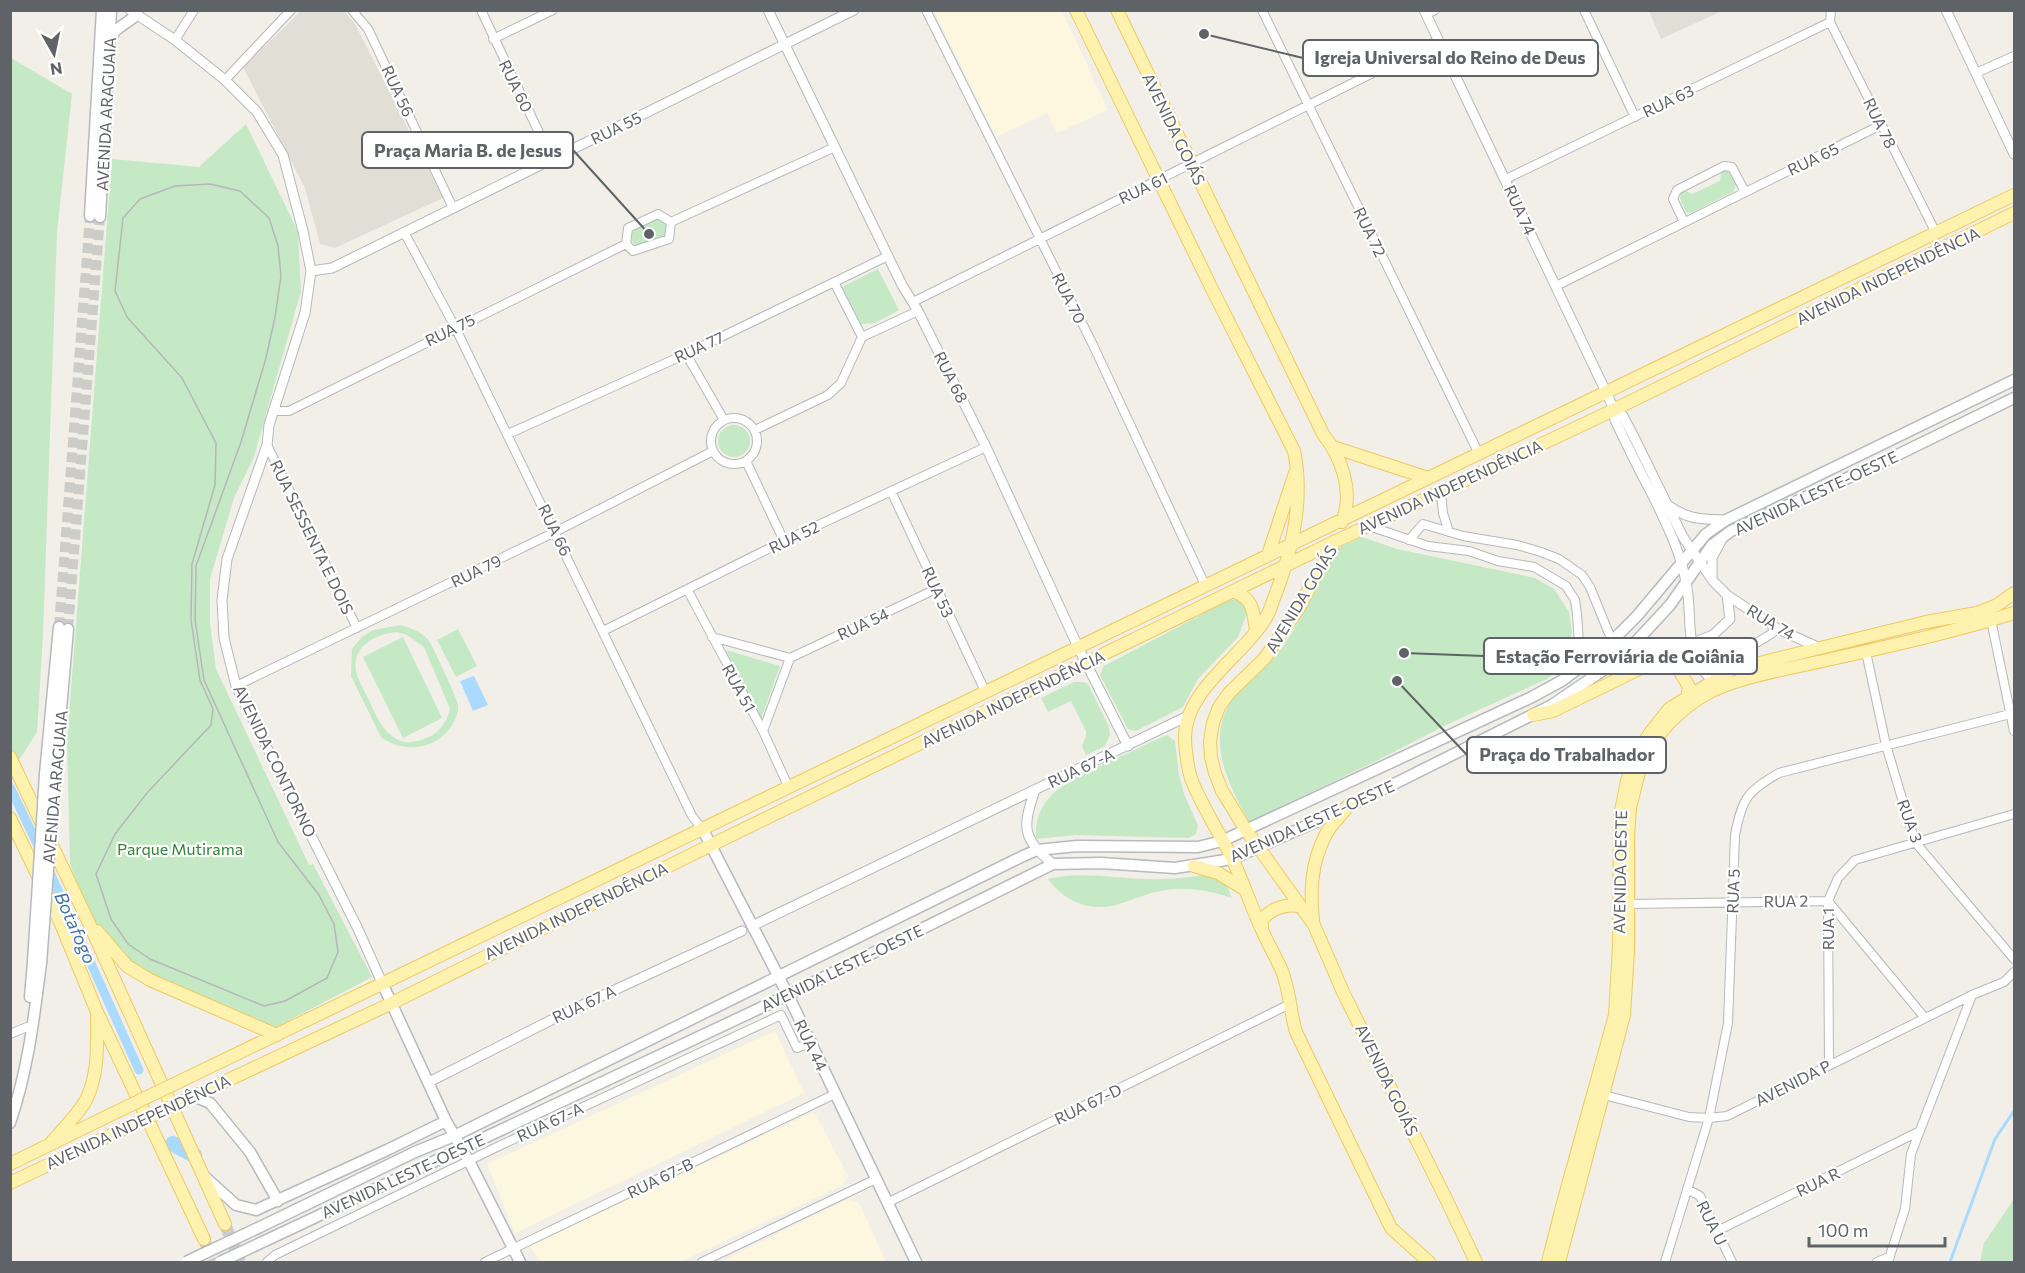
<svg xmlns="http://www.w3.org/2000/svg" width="2025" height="1273" font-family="Commissioner,sans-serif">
	<rect width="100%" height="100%" fill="#f1efe8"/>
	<!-- commercial -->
	<path fill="#fef7e0" d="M 934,11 L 1062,11 L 1108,110 L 1057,133 L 1047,113 L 996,137 Z
		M 775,1031 L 804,1093 L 515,1233 L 487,1164 Z
		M 809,1114 L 815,1114 L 818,1119 L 848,1176 L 843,1185 L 680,1262 L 540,1262 L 530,1246 Z
		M 848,1199 L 859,1203 L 886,1262 L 720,1262 Z"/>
	<!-- education -->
	<path fill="#e1ded6" d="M 301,11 L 344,11 L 354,22 L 443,198 L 335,248 L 320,244 L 305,188 L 243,67 Z
		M 1649,11 L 1722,11 L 1661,39 Z"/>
	<!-- green -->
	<path fill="#c5e8c5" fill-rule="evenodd" d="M 11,58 L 72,94 L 57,232 L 43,635 L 37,732 L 14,768 L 11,761 Z
		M 246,124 L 298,232 L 301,291 L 254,457 L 234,498 L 210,579 L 210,623 L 216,669 L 309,865 L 313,864 L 372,977 L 271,1030 L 127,966 L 88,921 L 70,863 L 67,742 L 112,159 L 199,167 Z
		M 1726,170 L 1729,172 L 1736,184 L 1734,191 L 1691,213 L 1686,212 L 1680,199 L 1681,193 L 1686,191 L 1692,194 L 1720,181 L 1721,173 Z
		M 657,219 L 667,223 L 666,236 L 638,247 C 632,243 631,239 631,232 Z
		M 878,269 L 899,310 L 875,323 L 861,324 L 842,287 Z
		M718 441a16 16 0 1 1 32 0a16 16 0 1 1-32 0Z
		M 1362,537 L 1397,549 L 1535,578 L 1554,589 L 1569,612 L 1572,631 L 1567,658 L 1557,670 L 1547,679 L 1448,724 L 1378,760 L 1249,822 C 1229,786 1204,738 1233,699 C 1245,683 1262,672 1275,657 C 1297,631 1318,585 1330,552 Z
		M 1238,599 L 1244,602 L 1248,611 L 1238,637 L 1198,679 L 1183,707 L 1136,731 L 1128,729 L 1100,675 L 1104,666 L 1229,600 Z
		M 401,625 C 410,628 423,632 429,641 C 433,647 457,698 458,705 C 459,711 456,718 453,723 C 439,750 404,754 381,737 L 351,676 L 352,649 L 362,637 L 373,630 ZM 397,632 L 407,635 L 424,647 L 450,709 C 448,720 440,732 429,737 C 419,741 408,745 398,740 C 382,731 376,716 369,700 C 365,692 360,684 357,675 C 349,648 374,634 397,632 Z
		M 458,629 L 477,666 L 456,677 L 437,640 Z
		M 403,637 L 442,718 L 403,738 L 363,657 Z
		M 726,650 L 780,666 L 760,722 Z
		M 1074,682 L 1083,682 L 1088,684 L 1109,727 L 1110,735 L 1105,746 L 1086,755 L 1082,746 L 1086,736 L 1086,731 L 1071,701 L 1048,712 L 1041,698 Z
		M 1167,735 L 1175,741 L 1179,775 L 1184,794 L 1198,826 L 1196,834 L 1189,838 L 1076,835 L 1036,839 C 1033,795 1070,780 1104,764 C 1125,754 1146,745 1167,735 Z
		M 1221,872 L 1232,898 C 1209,890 1184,886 1160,891 C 1144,894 1131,901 1116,905 C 1089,912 1064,901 1048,879 C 1080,871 1114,878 1146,879 C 1171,880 1196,877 1221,872 Z
		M 2014,1199 L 2014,1262 L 1980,1262 L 1984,1243 Z"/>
	<!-- water -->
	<path fill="#aadaff" d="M 474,676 L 488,705 L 473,711 L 460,681 Z"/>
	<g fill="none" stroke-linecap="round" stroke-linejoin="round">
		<!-- stream -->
		<path stroke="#aadaff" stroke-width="3" d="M 1950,1262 L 1995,1139 L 2014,1111"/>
		<!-- canal -->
		<path stroke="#aadaff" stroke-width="9" d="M 10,787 L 40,850
			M 48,868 L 139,1070"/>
		<!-- river -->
		<path stroke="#aadaff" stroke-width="16" d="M 173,1144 L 194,1155"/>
		<!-- secondary-tunnel -->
		<path stroke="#ccccc8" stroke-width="10" stroke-dasharray="10 5" stroke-linecap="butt" d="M 59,627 L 90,216
			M 68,629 L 100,217"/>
		<!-- primary-tunnel -->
		<path stroke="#ccccc8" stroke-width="12" stroke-dasharray="12 6" stroke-linecap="butt" d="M 225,1224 L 240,1262
			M 205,1242 L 213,1262"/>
		<!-- minor casing -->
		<g stroke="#b5b8bc" stroke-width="10">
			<path id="minor" d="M 352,10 L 368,29 L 453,208
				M 481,10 L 552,160
				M 926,10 L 1093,345 L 1206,587
				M 1262,10 L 1479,454
				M 1584,10 L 1635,117
				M 1831,10 L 1830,22 L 1936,233
				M 1427,14 L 1435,10
				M 493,39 L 553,10
				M 175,40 L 194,10
				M 1976,73 L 2014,56
				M 225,80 L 291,10
				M 1506,179 L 1830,22
				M 671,222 L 835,147
				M 1684,222 L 1673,199 L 1677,190 L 1724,166 L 1732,167 L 1745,192
				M 404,232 L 455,327 L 692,816 L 703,830
				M 626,244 L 628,228 L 658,214 L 671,222
				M 626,244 L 633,251 L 669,239 L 671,222
				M 834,282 L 862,337
				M 1556,286 L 1881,125
				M 913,302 L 1437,41
				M 686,354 L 724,420
				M 273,411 L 289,411 L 626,244
				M711 441a23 23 0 1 1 46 0a23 23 0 1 1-46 0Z
				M 755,430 L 828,395 L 841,383 L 862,337 L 918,311
				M 508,434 L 686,354 L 888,256
				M 267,445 L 357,628
				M 746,461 L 784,541
				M 891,491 L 986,693
				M 1441,492 L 1443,513 L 1449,532
				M 1369,526 L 1428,546 L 1469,551 L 1498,561 L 1534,567 L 1566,586 L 1575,600 L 1577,614 L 1579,643 L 1575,671
				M 1409,540 L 1423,524 L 1463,536 L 1517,545 L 1541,552 L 1559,559 L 1582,575 L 1590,587 L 1612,641
				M 687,589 L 763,731 L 789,788
				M 1991,620 L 2014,731
				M 603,631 L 784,541 L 986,447
				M 712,637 L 790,658 L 936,589
				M 1704,640 C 1711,643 1719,647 1726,649 C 1744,653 1764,639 1778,629
				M 1866,652 L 1886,745 L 1915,842 L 2014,959
				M 236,686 L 555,532 L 713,451
				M 763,731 L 790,658
				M 1628,904 L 1828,901 L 1925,1018
				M 10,1034 L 27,1027
				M 1829,1065 L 1828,901 L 1838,878 L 1855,860 L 2014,814
				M 1604,1095 L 1689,1117 L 1709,1118 L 1727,1116 L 1972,995 L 2004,982 L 2014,972
				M 1687,1189 L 1700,1196 L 1732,1262
				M 887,1203 L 1290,1004
				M 1717,1231 L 1918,1132
				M 267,1262 L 275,1255 L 499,1146 L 781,1015 L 797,1048 L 810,1043
				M 485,1262 L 835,1094
				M 702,1262 L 876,1179
				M 1665,1262 L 1709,1118 L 1728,1023 L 1735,835 C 1742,799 1747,791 1779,773 L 2014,713
				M 1877,1262 L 1889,1257
				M 1888,1262 L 1905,1209 L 1911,1154 L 1972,995"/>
		</g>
		<!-- tertiary casing -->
		<g stroke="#b5b8bc" stroke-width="11">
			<path id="tertiary" d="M 130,10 L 175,40 L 225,80 L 257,112 L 283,155 L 303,231 L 311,271 L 305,313 L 269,425 L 267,445 L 227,559 L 222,600 L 224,638 L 236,686 L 358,929 L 383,985
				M 768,10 L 902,285 L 918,311 L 986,447 L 1079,649 L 1128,746
				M 1424,10 L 1606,392 L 1614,409 L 1623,416 L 1635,439 L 1683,537 L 1713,581 L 1727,595 L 1778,629 L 1820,648
				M 1946,10 L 2014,154
				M 311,271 L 332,268 L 854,10
				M 1614,409 L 1615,420 C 1627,445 1639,470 1652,494 C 1667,525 1682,554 1687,588 C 1693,624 1682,661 1718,684
				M 1669,506 C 1689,520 1702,519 1726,520
				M 1712,579 L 1712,558 L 1721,541
				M 1690,644 L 1713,635 L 1730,619 L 1727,595
				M 1035,790 C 1022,828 1022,838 1053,864
				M 752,926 L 1190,715
				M 429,1082 L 565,1013 L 742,931"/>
		</g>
		<!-- secondary casing -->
		<g stroke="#b6babf" stroke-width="13">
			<path id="secondary" d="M 110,39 L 116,30 L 137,15
				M 90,216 L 102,10
				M 100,217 L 111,10
				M 45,774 L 59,627
				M 55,778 L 68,629
				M 703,830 L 788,995 L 916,1262
				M 383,985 L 446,1121 L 469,1161 L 520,1262
				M 30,997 L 33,962
				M 193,1096 L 210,1103 L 250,1152 L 278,1201
				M 10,1123 C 28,1070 34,1018 41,963
				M 205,1177 L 236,1205 L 256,1210 L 387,1150 L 446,1121
				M 260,1227 L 415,1152 L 454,1136 L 1023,856 L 1037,850 L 1077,846 L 1198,847 L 1222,841 L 1532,697 L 1563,680 L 1604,649 L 1637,616 L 1706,534 L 1726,520 L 2014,380
				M 269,1239 L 788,995 L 1053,864 L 1101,863 L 1175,868 L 1232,859 L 1331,815 L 1404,779 L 1552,705 L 1621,658 L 1670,605 L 1712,545 L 1731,531 L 1887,460 L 2014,398"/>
		</g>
		<!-- primary casing -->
		<g stroke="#f2c960" stroke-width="14">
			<path id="primary" d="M 1076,10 L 1212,289 L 1294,451 C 1304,498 1293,548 1276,593 C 1273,600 1271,608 1268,614 C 1247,654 1185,688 1185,737 C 1185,748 1188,771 1192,781 C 1203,808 1219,832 1232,858 C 1243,882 1251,906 1262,930 C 1268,944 1276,957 1282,971 C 1290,991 1290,1012 1296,1032 L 1391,1228 L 1429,1262
				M 1117,10 L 1323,434 C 1342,458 1354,492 1342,522
				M 1333,447 L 1428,478
				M 1335,541 L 1298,609 L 1265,658 L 1229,693 L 1219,707 L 1213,723 L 1210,741 L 1211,757 L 1215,773 L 1222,791 L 1246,830 L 1314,925 L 1343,992 L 1449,1205 L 1476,1262
				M 1268,555 L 1295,473
				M 1235,592 C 1254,599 1253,612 1256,631
				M 1653,661 C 1677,662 1678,668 1689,687 L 1687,697
				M 1533,715 L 1553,711 L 1690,644
				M 1651,746 C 1664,725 1689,702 1712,691 C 1744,676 1792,668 1827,660 C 1890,646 1953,632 2014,613
				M 10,757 L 88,921 L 225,1224
				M 10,818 L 61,924 L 97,1012 L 204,1239
				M 1194,866 L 1218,873 L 1244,889
				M 1313,920 C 1310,891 1311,864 1325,836 C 1330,825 1341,816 1348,806
				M 1262,930 L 1262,920 C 1271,908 1287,903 1301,907
				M 97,931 L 127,966 L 150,980 L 277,1035
				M 191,1076 C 799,782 1407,489 2014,195
				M 190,1098 L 392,1003 L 705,848 L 1334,542 L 1599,417 L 2014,213
				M 50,1144 C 62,1130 77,1116 86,1100 C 99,1074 97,1044 97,1016
				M 10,1164 L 108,1116
				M 10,1183 L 117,1132
				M 1548,1262 L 1563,1203 L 1615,1015 L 1619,946 L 1620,816 L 1627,781 L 1641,747 L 1650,733 L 1669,709 L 1731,670 L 1926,622 L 1977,613 L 1997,605 L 2014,593
				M 1559,1262 L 1624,1015 L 1628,951 L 1628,836 L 1630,808 L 1641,764"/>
		</g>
		<!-- minor -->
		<use href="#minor" stroke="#fff" stroke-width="8"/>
		<!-- tertiary -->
		<use href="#tertiary" stroke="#fff" stroke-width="9"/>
		<!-- secondary -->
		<use href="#secondary" stroke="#fff" stroke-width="10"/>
		<!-- primary -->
		<use href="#primary" stroke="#fff2af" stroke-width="12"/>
		<!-- tram -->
		<path stroke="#b6b7b8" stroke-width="1.5" d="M 210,184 L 240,191 L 269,218 L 278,246 L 281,276 L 275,317 L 266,358 L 241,442 L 196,566 L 195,620 L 204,680 L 278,842 L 319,895 L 334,924 L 338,952 L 327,978 L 285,1001 L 264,1006 L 150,959 L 128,944 L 111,919 L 96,874 L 115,834 L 147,793 L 211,725 L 213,709 L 200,680 L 191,620 L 192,564 L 215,485 L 216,443 L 182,378 L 127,317 L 115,291 L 123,218 L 140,199 L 175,186 Z"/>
		<!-- secondary-bridge casing -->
		<g stroke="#b6babf" stroke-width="13" stroke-linecap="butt">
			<path id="secondary-bridge" d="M 33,962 L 45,774
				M 41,963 L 55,778
				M 186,1262 L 260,1227
				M 220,1262 L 269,1239"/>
		</g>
		<!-- primary-bridge casing -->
		<g stroke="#f2c960" stroke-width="14" stroke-linecap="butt">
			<path id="primary-bridge" d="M 108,1116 L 191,1076
				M 117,1132 L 190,1098"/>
		</g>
		<!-- secondary-bridge -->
		<use href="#secondary-bridge" stroke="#fff" stroke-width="10"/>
		<!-- primary-bridge -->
		<use href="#primary-bridge" stroke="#fff2af" stroke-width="12"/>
	</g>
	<g text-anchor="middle" stroke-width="4.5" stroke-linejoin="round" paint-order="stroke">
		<!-- street labels -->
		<g font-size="16" fill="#5f6368" stroke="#fff">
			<text transform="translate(516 86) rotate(64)" y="6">RUA 60</text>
			<text transform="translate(398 91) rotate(65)" y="6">RUA 56</text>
			<text transform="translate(1668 101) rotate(-26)" y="6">RUA 63</text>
			<text transform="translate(106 114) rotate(-87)" y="6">AVENIDA ARAGUAIA</text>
			<text transform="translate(1880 123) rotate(64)" y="6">RUA 78</text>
			<text transform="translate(616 128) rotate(-26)" y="6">RUA 55</text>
			<text transform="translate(1174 129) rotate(64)" y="6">AVENIDA GOIÁS</text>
			<text transform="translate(1813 159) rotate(-26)" y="6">RUA 65</text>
			<text transform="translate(1143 188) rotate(-26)" y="6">RUA 61</text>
			<text transform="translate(1520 210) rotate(65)" y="6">RUA 74</text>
			<text transform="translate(1370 232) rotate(64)" y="6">RUA 72</text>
			<text transform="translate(1888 276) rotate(-26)" y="6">AVENIDA INDEPENDÊNCIA</text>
			<text transform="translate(1069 298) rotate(63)" y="6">RUA 70</text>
			<text transform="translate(450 330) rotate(-26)" y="6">RUA 75</text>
			<text transform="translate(699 347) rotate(-25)" y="6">RUA 77</text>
			<text transform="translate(951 377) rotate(63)" y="6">RUA 68</text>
			<text transform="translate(1450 487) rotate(-25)" y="6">AVENIDA INDEPENDÊNCIA</text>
			<text transform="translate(1816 493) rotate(-25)" y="6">AVENIDA LESTE-OESTE</text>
			<text transform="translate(555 530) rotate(64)" y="6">RUA 66</text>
			<text transform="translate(312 537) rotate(64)" y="6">RUA SESSENTA E DOIS</text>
			<text transform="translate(794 537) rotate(-26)" y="6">RUA 52</text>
			<text transform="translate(476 571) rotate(-26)" y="6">RUA 79</text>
			<text transform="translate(938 592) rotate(65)" y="6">RUA 53</text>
			<text transform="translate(1301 599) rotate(-59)" y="6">AVENIDA GOIÁS</text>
			<text transform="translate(1771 622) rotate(31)" y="6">RUA 74</text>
			<text transform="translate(863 624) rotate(-25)" y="6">RUA 54</text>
			<text transform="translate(739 688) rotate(61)" y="6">RUA 51</text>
			<text transform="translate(1013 699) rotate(-26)" y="6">AVENIDA INDEPENDÊNCIA</text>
			<text transform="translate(275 761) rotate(64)" y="6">AVENIDA CONTORNO</text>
			<text transform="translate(1081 768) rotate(-25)" y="6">RUA 67-A</text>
			<text transform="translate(55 787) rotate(-85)" y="6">AVENIDA ARAGUAIA</text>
			<text transform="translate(1312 821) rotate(-24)" y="6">AVENIDA LESTE-OESTE</text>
			<text transform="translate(1910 821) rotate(70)" y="6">RUA 3</text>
			<text transform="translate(1620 872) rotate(-89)" y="6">AVENIDA OESTE</text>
			<text transform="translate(1733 891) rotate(-88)" y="6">RUA 5</text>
			<text transform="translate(1786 901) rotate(-1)" y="6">RUA 2</text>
			<text transform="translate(576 911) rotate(-26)" y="6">AVENIDA INDEPENDÊNCIA</text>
			<text transform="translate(1828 929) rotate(-90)" y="6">RUA 1</text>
			<text transform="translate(842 968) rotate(-26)" y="6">AVENIDA LESTE-OESTE</text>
			<text transform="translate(584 1004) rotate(-25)" y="6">RUA 67 A</text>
			<text transform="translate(811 1045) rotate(64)" y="6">RUA 44</text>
			<text transform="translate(1387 1080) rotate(64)" y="6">AVENIDA GOIÁS</text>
			<text transform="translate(1793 1083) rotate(-27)" y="6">AVENIDA P</text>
			<text transform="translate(1088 1104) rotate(-26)" y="6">RUA 67-D</text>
			<text transform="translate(138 1122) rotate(-25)" y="6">AVENIDA INDEPENDÊNCIA</text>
			<text transform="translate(550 1122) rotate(-25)" y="6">RUA 67-A</text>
			<text transform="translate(403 1176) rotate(-25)" y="6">AVENIDA LESTE-OESTE</text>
			<text transform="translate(660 1178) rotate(-26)" y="6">RUA 67-B</text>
			<text transform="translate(1818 1182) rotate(-26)" y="6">RUA R</text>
			<text transform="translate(1712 1223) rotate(63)" y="6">RUA U</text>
		</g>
		<!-- park labels -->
		<g font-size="16" fill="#348238" stroke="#fff">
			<text x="180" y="855">Parque Mutirama</text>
		</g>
		<!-- water labels -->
		<g font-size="18" font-style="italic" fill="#4174aa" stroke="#fff">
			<text transform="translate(75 928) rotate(66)" y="6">Botafogo</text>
		</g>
	</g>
	<!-- callouts -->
	<path fill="none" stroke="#5f6368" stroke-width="2" d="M1204 34L1303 58M649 234L573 150M1404 653L1484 656M1397 681L1467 755"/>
	<g fill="#5f6368" stroke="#fff" stroke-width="2">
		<circle cx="1204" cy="34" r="6"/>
		<circle cx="649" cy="234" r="6"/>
		<circle cx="1404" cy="653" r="6"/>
		<circle cx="1397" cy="681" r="6"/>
	</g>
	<g fill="#fff" stroke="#5f6368" stroke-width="2">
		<rect x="1303" y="40" width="295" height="36" rx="6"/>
		<rect x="362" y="132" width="211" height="36" rx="6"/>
		<rect x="1484" y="638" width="273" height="36" rx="6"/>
		<rect x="1467" y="737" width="199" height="36" rx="6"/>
	</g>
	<g font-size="18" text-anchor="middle" font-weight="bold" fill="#5f6368">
		<text x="1450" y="64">Igreja Universal do Reino de Deus</text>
		<text x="468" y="157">Praça Maria B. de Jesus</text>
		<text x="1620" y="663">Estação Ferroviária de Goiânia</text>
		<text x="1567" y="761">Praça do Trabalhador</text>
	</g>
	<!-- border -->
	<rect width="2025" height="1273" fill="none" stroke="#5f6368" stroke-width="24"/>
	<!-- north arrow -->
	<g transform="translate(54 54) rotate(171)" stroke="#ffffff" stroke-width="4.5" paint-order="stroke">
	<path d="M0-4.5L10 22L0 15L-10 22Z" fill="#5f6368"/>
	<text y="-9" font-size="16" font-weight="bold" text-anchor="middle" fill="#5f6368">N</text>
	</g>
	<!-- scale -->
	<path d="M1809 1237v9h136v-9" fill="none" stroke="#5f6368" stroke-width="3"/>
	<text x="1818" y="1237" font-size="18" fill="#5f6368" stroke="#ffffff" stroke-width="4.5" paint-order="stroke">100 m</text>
</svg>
